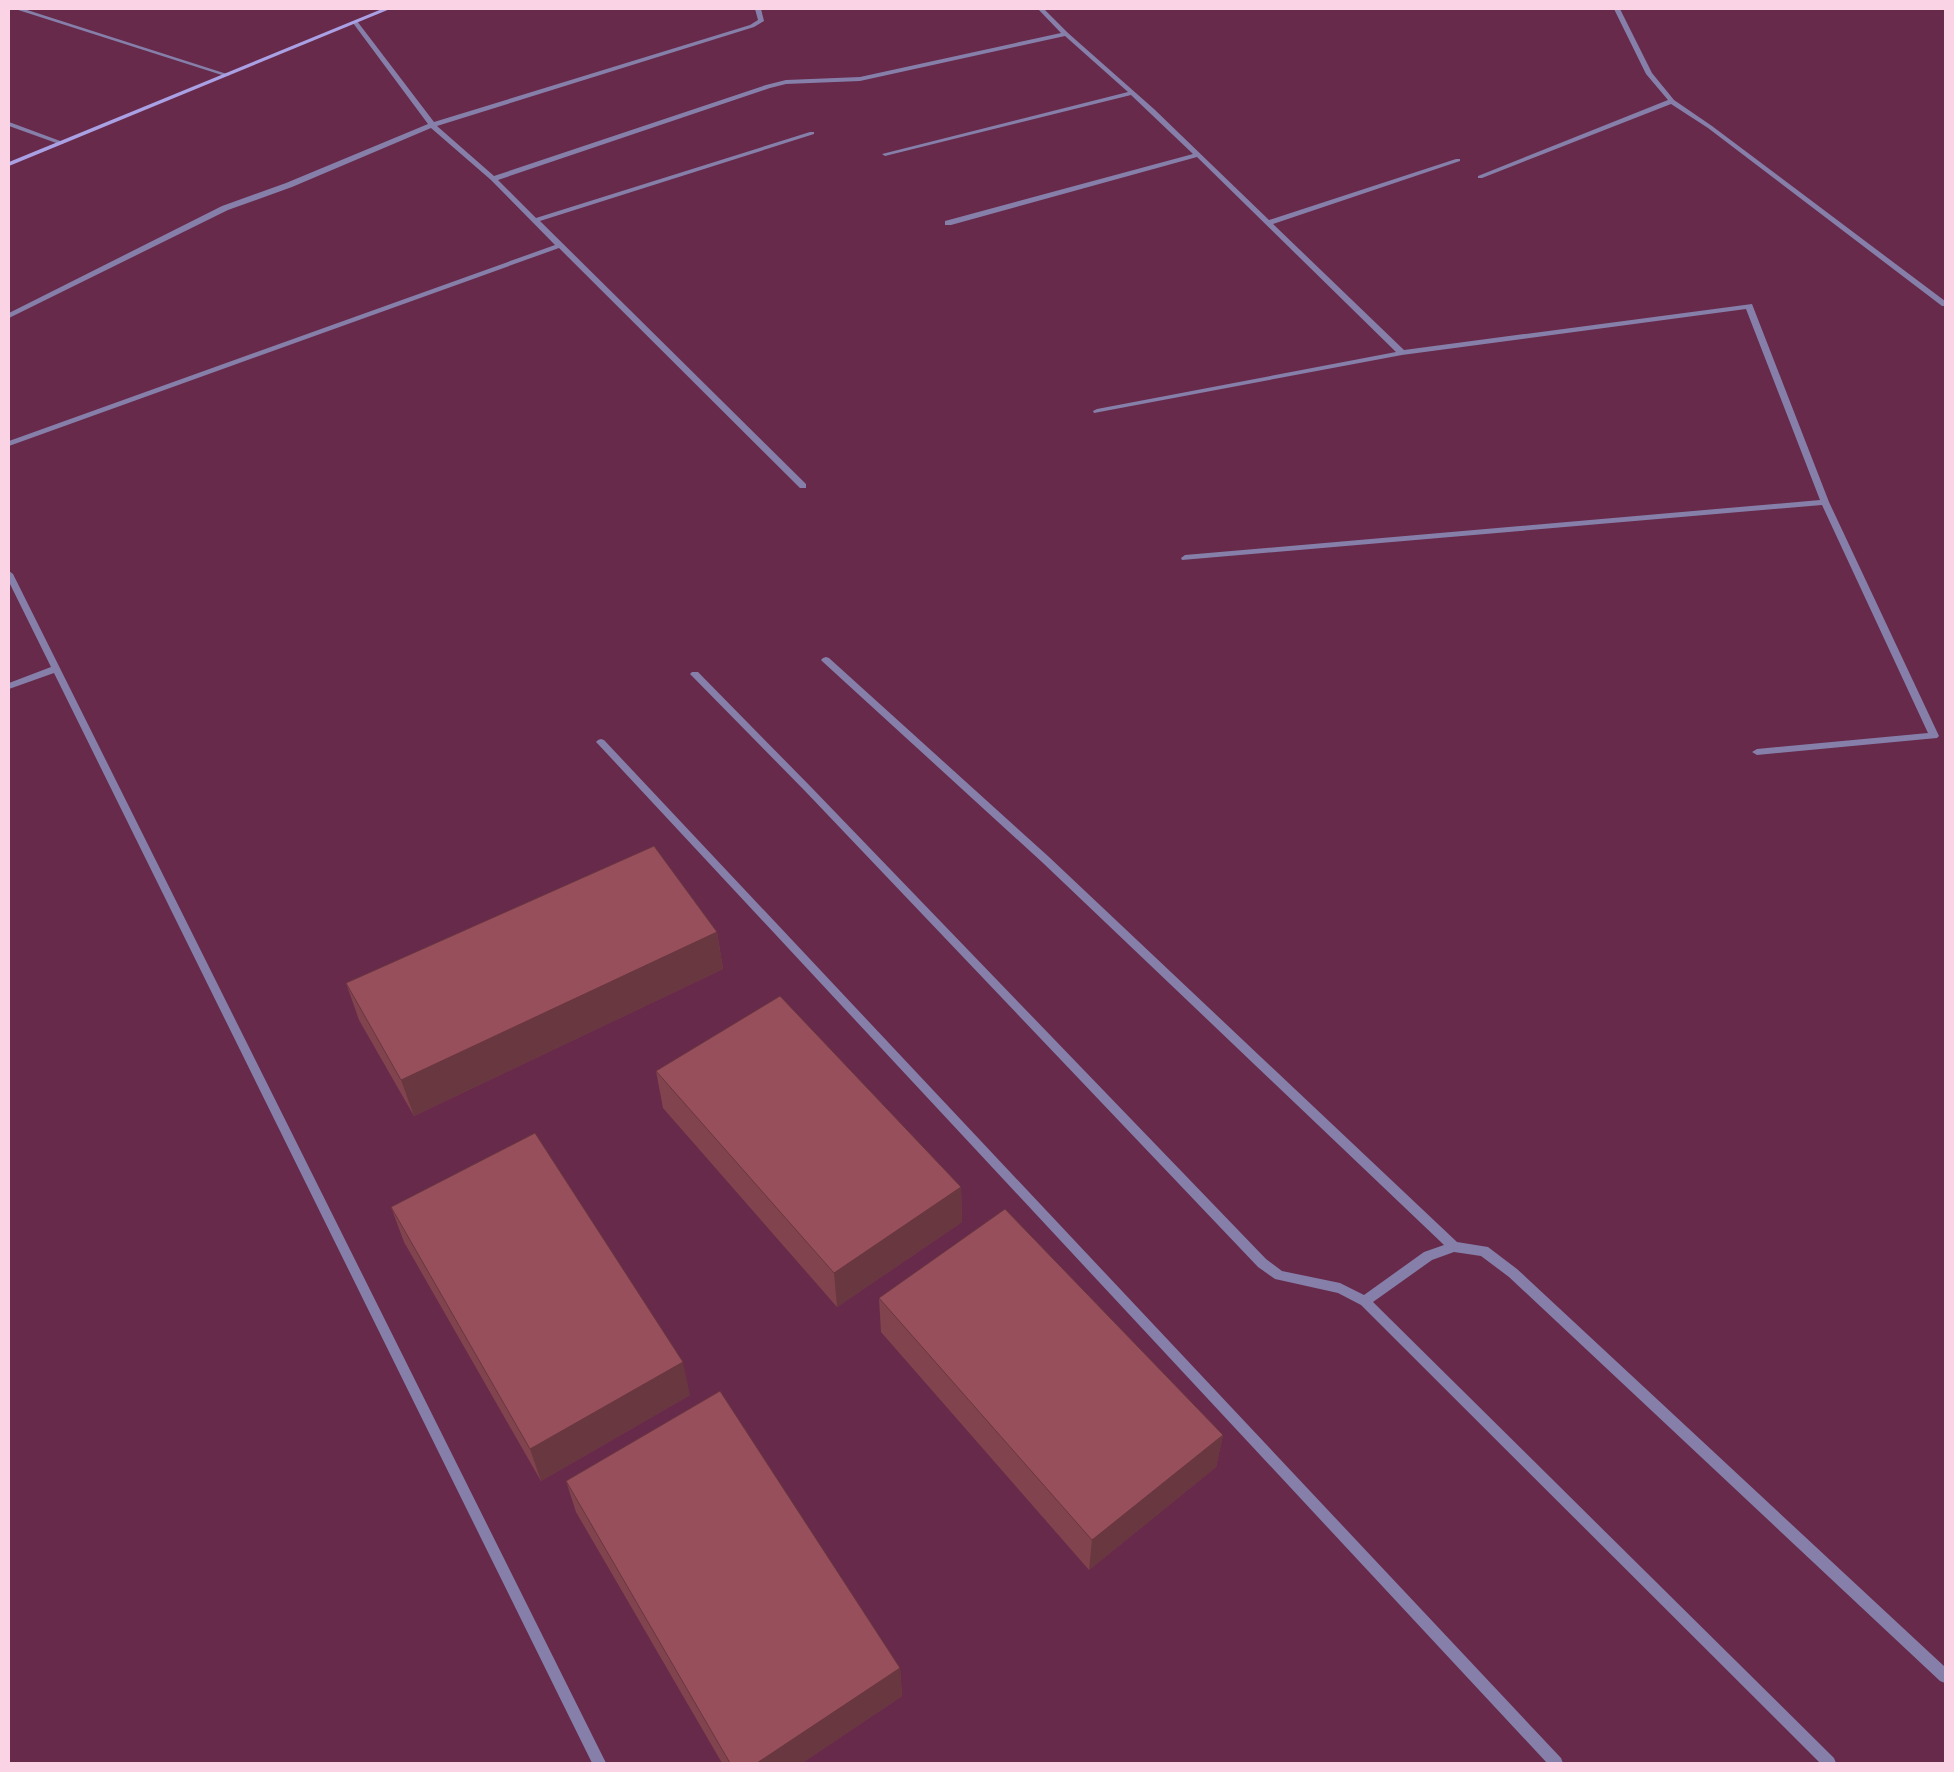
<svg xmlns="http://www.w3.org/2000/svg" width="1954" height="1772" font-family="Barlow,sans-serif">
	<rect width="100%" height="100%" fill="#672a4a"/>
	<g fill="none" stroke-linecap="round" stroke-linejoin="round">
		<!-- street -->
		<path fill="#857faa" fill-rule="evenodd" d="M 15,9 L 24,9 L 230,75 L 225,76 Z
			M 755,9 L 761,9 L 764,21 L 754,27 L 437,126 L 494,176 L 766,85 L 786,80 L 860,77 L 1061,33 L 1038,9 L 1044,9 L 1068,33 L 1154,109 L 1269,220 L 1456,159 L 1460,159 L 1460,161 L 1273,224 L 1404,350 L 1752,304 L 1829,502 L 1939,736 L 1937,738 L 1757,755 L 1752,752 L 1757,749 L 1928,733 L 1822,505 L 1182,560 L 1181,558 L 1185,555 L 1820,500 L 1746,309 L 1402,355 L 1094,413 L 1093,411 L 1097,409 L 1396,352 L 1197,157 L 951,225 L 945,225 L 945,221 L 1193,154 L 1131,95 L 885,156 L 882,154 L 1128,92 L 1065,36 L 860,81 L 786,84 L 770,88 L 498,180 L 536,218 L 810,132 L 814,132 L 814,134 L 540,221 L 806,484 L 806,488 L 800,488 L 559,248 L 9,446 L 9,441 L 555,245 L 491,180 L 431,128 L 292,187 L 228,210 L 9,318 L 9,313 L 222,206 L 286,183 L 428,124 L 353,23 L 353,21 L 357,21 L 434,122 L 750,25 L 758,20 Z
			M 1614,9 L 1620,9 L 1652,73 L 1674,100 L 1712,126 L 1945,301 L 1945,306 L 1942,306 L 1708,128 L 1671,104 L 1482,178 L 1478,178 L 1478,176 L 1668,100 L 1646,74 Z
			M 9,122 L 63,142 L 64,143 L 59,144 L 9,126 Z
			M 9,571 L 13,574 L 606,1763 L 592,1763 L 54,673 L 9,689 L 9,683 L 51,667 L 9,582 Z
			M 826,657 L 829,658 L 1049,857 L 1457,1242 L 1488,1247 L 1517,1269 L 1945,1667 L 1945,1683 L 1940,1681 L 1509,1277 L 1481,1256 L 1454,1252 L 1432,1260 L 1373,1302 L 1834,1758 L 1836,1763 L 1820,1763 L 1361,1305 L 1338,1293 L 1275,1279 L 1258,1267 L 805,791 L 692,676 L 690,674 L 692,672 L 698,672 L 811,787 L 1266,1259 L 1282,1271 L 1340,1283 L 1364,1295 L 1424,1252 L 1444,1245 L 1043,863 L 823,662 L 821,660 L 823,658 Z
			M 601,739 L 604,740 L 1561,1758 L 1563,1763 L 1547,1763 L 598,744 L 596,742 L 598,740 Z"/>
		<!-- secondary -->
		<path fill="#aaa0e4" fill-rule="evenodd" d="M 382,9 L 390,9 L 9,166 L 9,162 Z"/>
	</g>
	<!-- wall -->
	<path fill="#81444e" d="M 717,932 L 723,969 L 414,1116 L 359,1020 L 346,983 Z
		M 656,1071 L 961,1187 L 962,1222 L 837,1307 L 663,1108 Z
		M 391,1207 L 690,1395 L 541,1481 L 404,1242 Z
		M 879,1298 L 1223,1435 L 1216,1467 L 1089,1570 L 881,1332 Z
		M 566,1481 L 900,1668 L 902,1696 L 802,1763 L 722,1763 L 576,1512 Z"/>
	<!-- shaded-wall -->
	<path fill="#693740" d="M 717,932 L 723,969 L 414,1116 L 401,1080 Z
		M 961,1187 L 962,1222 L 837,1307 L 834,1273 Z
		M 683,1362 L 690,1395 L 541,1481 L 530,1449 Z
		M 1223,1435 L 1216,1467 L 1089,1570 L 1092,1540 Z
		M 900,1668 L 902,1696 L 802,1763 L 757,1763 Z"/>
	<!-- building -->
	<path fill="#964f5b" stroke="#693740" d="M 654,846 L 717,932 L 401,1080 L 346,983 Z
		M 780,996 L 961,1187 L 834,1273 L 656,1071 Z
		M 535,1133 L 683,1362 L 530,1449 L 391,1207 Z
		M 1005,1209 L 1223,1435 L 1092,1540 L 879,1298 Z
		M 720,1391 L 900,1668 L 757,1763 L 730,1763 L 566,1481 Z"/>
	<!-- border -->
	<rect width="1954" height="1772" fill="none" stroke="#fad3e4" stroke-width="20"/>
</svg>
